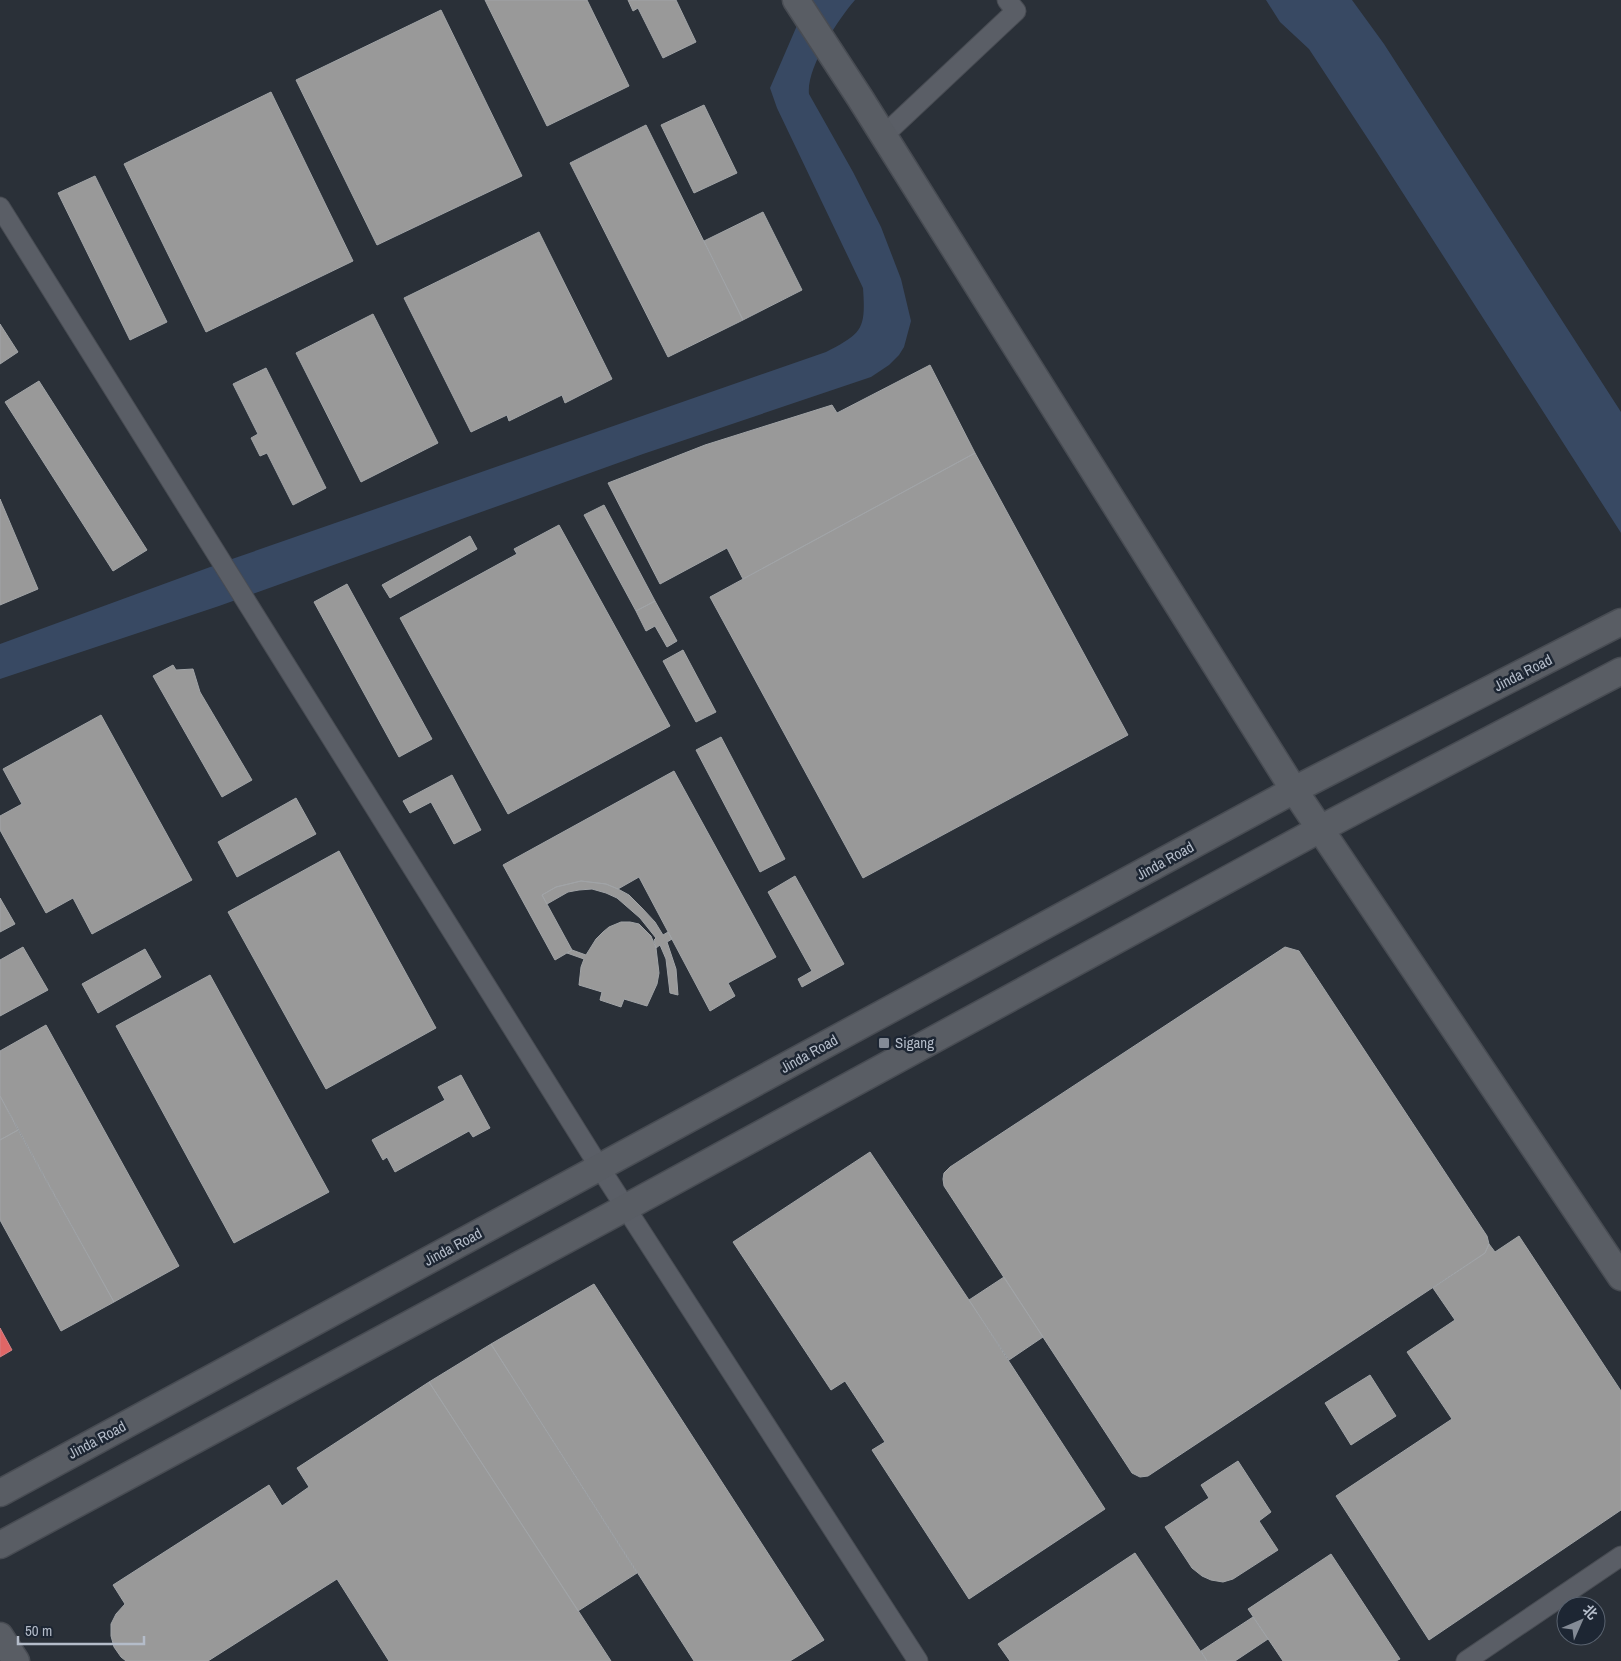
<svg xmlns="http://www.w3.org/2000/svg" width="1621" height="1661" font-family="'Archivo Narrow','Noto Sans SC',sans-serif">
	<rect width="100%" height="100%" fill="#2a3038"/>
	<!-- water -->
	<path fill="#384963" d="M 808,0 L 855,0 C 838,19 806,69 809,94 L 853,172 L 881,227 L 901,279 L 911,321 L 904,347 L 899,355 L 889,365 L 871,377 L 643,454 L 219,606 L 0,679 L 0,644 L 232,559 L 826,352 C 862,333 866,330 863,288 L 777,108 L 770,88 Z
		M 1266,0 L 1352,0 L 1384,44 L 1621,412 L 1621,533 L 1374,148 L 1309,49 L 1280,22 Z"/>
	<!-- shops -->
	<path fill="#e06666" stroke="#d38084" d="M 0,1328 L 12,1350 L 0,1357 Z"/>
	<!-- industry -->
	<path fill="#999" stroke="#a1a4a7" d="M 485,0 L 587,0 L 629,86 L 547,126 Z
		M 628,0 L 676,0 L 696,42 L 663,58 L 638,8 L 633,11 Z
		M 441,10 L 522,176 L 377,245 L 296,80 Z
		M 271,92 L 353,261 L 206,332 L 124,164 Z
		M 704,105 L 737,173 L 694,193 L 661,125 Z
		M 646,125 L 743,320 L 668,357 L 570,163 Z
		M 95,176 L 167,322 L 130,340 L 58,193 Z
		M 763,212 L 802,290 L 743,320 L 704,241 Z
		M 539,232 L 612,379 L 565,403 L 562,395 L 509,421 L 507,415 L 471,432 L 404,298 Z
		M 373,314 L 438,443 L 361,482 L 296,353 Z
		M 0,324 L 18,352 L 0,364 Z
		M 930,365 L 975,453 L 743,579 L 727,548 L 660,584 L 608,483 L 705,445 L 832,405 L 837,413 Z
		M 266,368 L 326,488 L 293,505 L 267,453 L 260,456 L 251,438 L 258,434 L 233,384 Z
		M 39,381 L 147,550 L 113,571 L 5,402 Z
		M 975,453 L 1128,735 L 863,878 L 710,597 Z
		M 0,499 L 38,589 L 0,605 Z
		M 604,505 L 655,601 L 636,611 L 584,515 Z
		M 559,525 L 670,726 L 508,814 L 400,618 L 517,554 L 514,549 Z
		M 470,536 L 477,549 L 390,598 L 382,585 Z
		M 347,584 L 432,739 L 399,757 L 314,602 Z
		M 655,601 L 677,641 L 667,647 L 655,626 L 646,631 L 636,611 Z
		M 683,650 L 716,712 L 696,722 L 663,661 Z
		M 173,665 L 176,670 L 193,669 L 200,692 L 252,780 L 222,797 L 153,676 Z
		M 101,715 L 192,880 L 92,934 L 73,898 L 46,913 L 0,830 L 0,816 L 22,804 L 3,769 Z
		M 721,737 L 785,859 L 760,872 L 696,750 Z
		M 674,771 L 776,957 L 728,983 L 735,996 L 710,1011 L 639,877 L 618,889 L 606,884 L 581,881 L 556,887 L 542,895 L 572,950 L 555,960 L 503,865 Z
		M 452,775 L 481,830 L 454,844 L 431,802 L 410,813 L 403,801 Z
		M 296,798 L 316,834 L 237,877 L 218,842 Z
		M 339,851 L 436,1028 L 326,1089 L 228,912 Z
		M 795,876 L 844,964 L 802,987 L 798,979 L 812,971 L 768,892 Z
		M 581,881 L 606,884 L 618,889 L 629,895 L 642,908 L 655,922 L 663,935 L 668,932 L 672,939 L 667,942 L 676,969 L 678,995 L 670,993 L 666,959 L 660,945 L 656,948 L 654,940 L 656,938 L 640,918 L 617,898 L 606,893 L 592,889 L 579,890 L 568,892 L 547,904 L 542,895 L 556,887 Z
		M 0,898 L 15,924 L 0,932 Z
		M 621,922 L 630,922 L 639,924 L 651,936 L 656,948 L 659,973 L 657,984 L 647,1006 L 624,999 L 621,1007 L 600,1000 L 602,992 L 579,985 L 581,967 L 584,959 L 567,953 L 572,950 L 586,955 L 596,939 L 603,932 L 609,927 Z
		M 23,947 L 48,990 L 0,1016 L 0,960 Z
		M 1285,947 L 1299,951 L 1487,1236 L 1489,1244 L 1485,1253 L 1148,1476 L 1140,1477 L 1132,1473 L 944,1186 L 943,1179 L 944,1173 L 950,1167 Z
		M 145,949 L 161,977 L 98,1013 L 82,984 Z
		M 210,975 L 329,1192 L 234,1243 L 116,1026 Z
		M 46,1025 L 179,1266 L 114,1302 L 0,1096 L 0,1051 Z
		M 461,1075 L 490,1128 L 473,1137 L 469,1131 L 395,1172 L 387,1157 L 383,1160 L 372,1140 L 445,1100 L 438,1087 Z
		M 0,1096 L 18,1130 L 0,1140 Z
		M 18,1130 L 114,1302 L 61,1331 L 0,1220 L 0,1140 Z
		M 870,1152 L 969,1300 L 1105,1509 L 969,1599 L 872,1450 L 885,1442 L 845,1381 L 831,1390 L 733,1242 Z
		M 1519,1236 L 1621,1391 L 1621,1510 L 1429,1640 L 1336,1496 L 1452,1419 L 1407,1352 L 1455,1320 L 1433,1288 L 1485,1253 L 1489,1244 L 1495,1252 Z
		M 1004,1277 L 1043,1337 L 1009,1360 L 969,1300 Z
		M 594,1284 L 824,1640 L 790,1661 L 694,1661 L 491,1344 Z
		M 491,1344 L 637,1573 L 578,1611 L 429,1382 Z
		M 1370,1375 L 1396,1416 L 1351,1445 L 1325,1403 Z
		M 429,1382 L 611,1661 L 389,1661 L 337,1579 L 208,1661 L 126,1661 L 121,1657 L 114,1647 L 111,1636 L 111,1624 L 116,1614 L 125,1604 L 113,1585 L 269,1485 L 282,1506 L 309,1487 L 297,1468 Z
		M 1238,1461 L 1271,1512 L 1259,1521 L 1278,1550 L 1233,1579 L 1223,1582 L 1211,1580 L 1202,1576 L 1192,1568 L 1165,1527 L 1209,1498 L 1201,1485 Z
		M 1135,1553 L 1207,1661 L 1010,1661 L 998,1644 Z
		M 1331,1554 L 1400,1659 L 1396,1661 L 1283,1661 L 1248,1609 Z
		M 1253,1617 L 1268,1639 L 1235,1661 L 1207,1661 L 1201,1651 Z"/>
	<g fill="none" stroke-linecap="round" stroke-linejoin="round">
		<!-- street casing -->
		<g stroke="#484c53" stroke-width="21">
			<path id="street" d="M 883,136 L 1016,11 L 1007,0
				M 0,207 L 600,1168 L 918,1661
				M 1466,1661 L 1621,1556"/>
		</g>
		<!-- secondary casing -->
		<g stroke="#484c53" stroke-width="29">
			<path id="secondary" d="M 796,0 L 860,98 L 1294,790 L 1621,1277
				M 0,1493 L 1294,790 L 1621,622
				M 0,1545 L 625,1208 L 1320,829 L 1621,671
				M 0,1636 L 16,1661"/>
		</g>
		<!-- street -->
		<use href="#street" stroke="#5a5e66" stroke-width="19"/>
		<!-- secondary -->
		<use href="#secondary" stroke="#595d64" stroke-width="26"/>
	</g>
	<!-- markers -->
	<rect fill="#848b96" stroke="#1d2633" stroke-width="2" x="878" y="1037" width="12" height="12" rx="2.5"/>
	<g text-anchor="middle" stroke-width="5" stroke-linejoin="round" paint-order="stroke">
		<!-- street labels -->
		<g font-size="15" fill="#b4bcc9" stroke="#1d2633">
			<text transform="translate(1523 673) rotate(-27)" y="5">Jinda Road</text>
			<text transform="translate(1165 861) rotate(-29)" y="5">Jinda Road</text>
			<text transform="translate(809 1054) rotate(-29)" y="5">Jinda Road</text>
			<text transform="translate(453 1247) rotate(-28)" y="5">Jinda Road</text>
			<text transform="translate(97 1440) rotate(-28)" y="5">Jinda Road</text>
		</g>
		<!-- poi labels -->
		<g font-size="15" fill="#b4bcc9" stroke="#1d2633" text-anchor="start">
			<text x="895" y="1048">Sigang</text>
		</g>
	</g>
	<!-- north arrow -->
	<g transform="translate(1581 1621) rotate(45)"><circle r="24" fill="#1d2633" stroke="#59626f"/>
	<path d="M0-4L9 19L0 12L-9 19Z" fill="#848b96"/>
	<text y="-8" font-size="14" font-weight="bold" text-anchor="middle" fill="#b4bcc9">北</text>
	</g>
	<!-- scale -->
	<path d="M18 1636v8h126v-8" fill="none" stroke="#b4bcc9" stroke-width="2.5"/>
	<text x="25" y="1636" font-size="15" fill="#b4bcc9" stroke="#1d2633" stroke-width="4" paint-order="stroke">50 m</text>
</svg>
